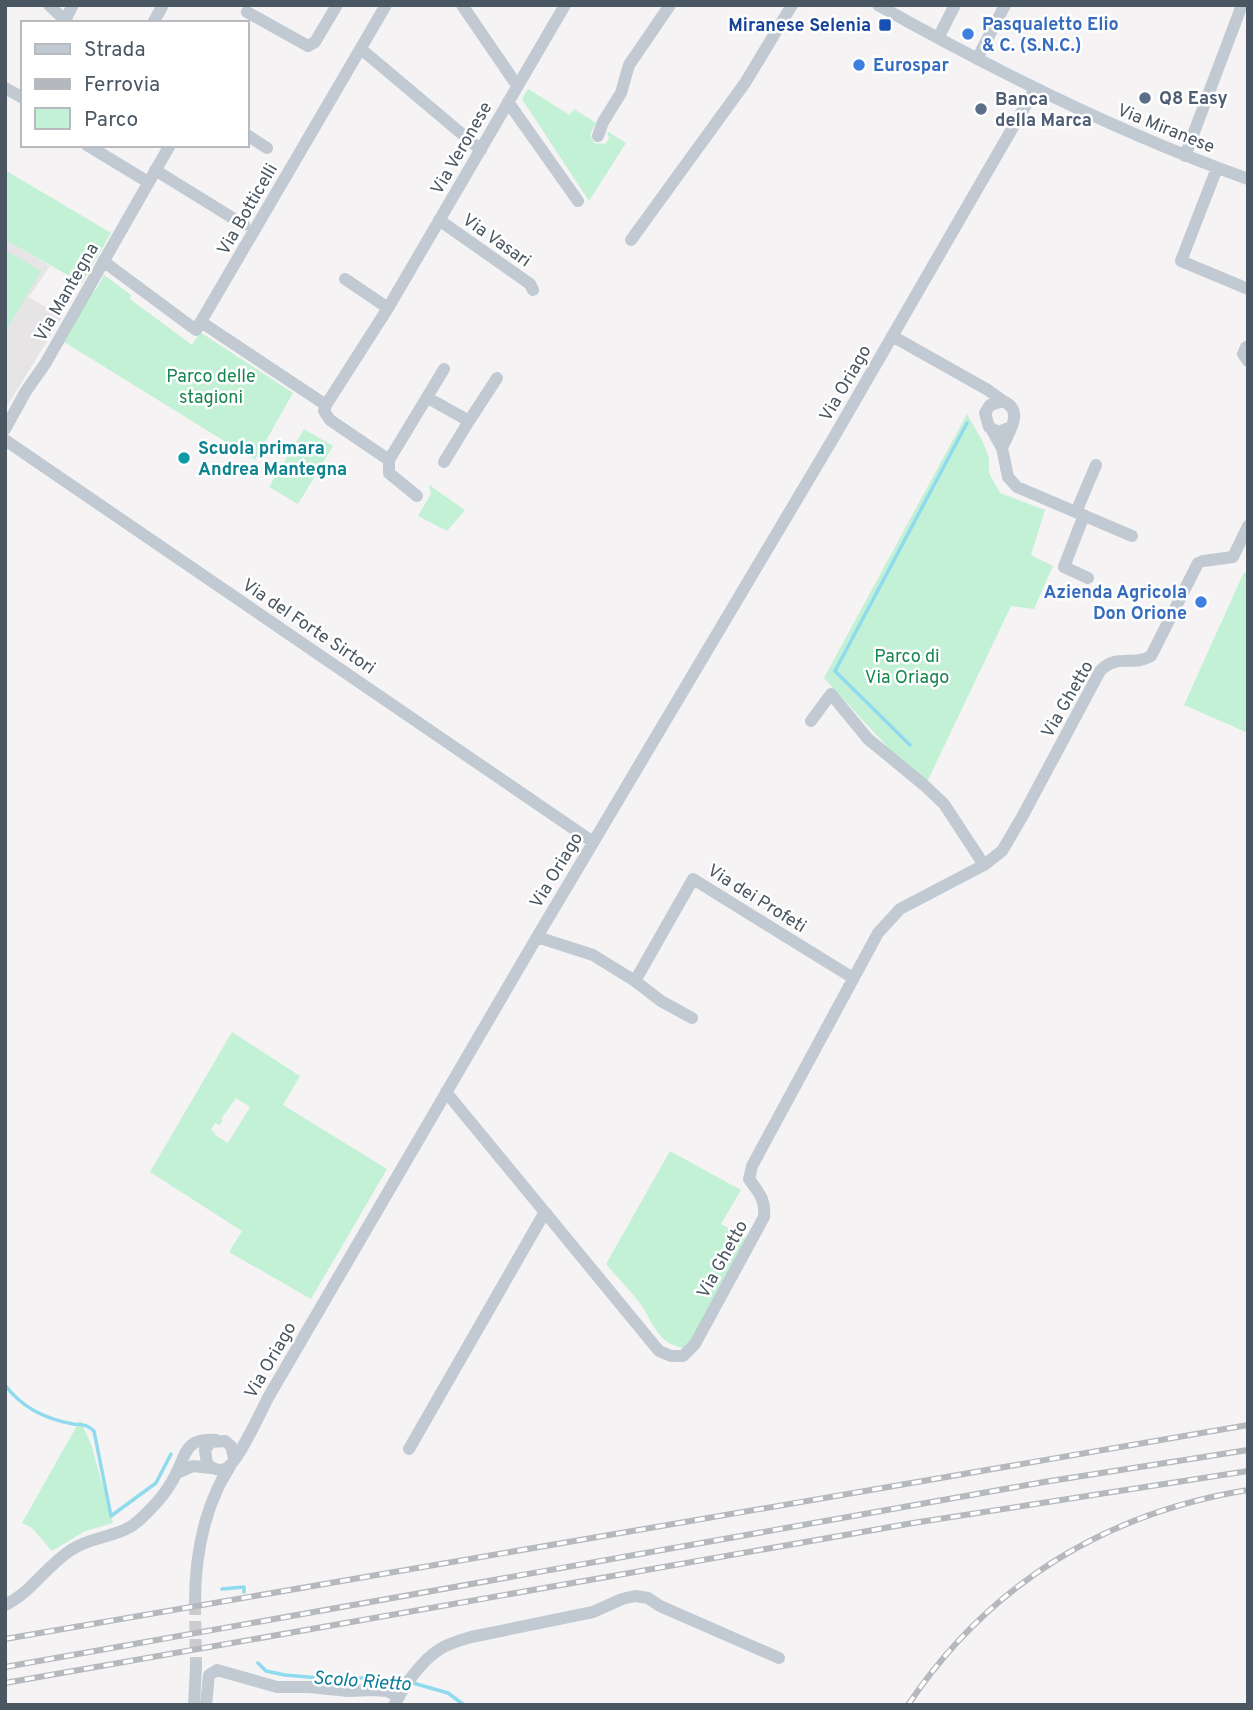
<svg xmlns="http://www.w3.org/2000/svg" width="1253" height="1710" font-family="Overpass,sans-serif">
	<rect width="100%" height="100%" fill="#f5f3f3"/>
	<!-- education -->
	<path fill="#e6e4e5" d="M 5,240 L 50,266 L 29,297 L 62,317 L 5,409 Z"/>
	<!-- green -->
	<path fill="#c3f1d5" fill-rule="evenodd" d="M 528,89 L 570,115 L 574,109 L 596,123 L 590,134 L 594,143 L 605,144 L 609,139 L 607,131 L 626,143 L 589,201 L 522,99 Z
		M 5,170 L 111,233 L 82,283 L 5,240 Z
		M 5,250 L 41,271 L 5,333 Z
		M 104,275 L 131,295 L 130,299 L 192,345 L 200,332 L 293,393 L 255,460 L 61,340 L 90,289 L 96,290 Z
		M 967,414 L 983,442 L 989,458 L 989,473 L 1000,493 L 1045,510 L 1031,555 L 1053,566 L 1034,609 L 1011,606 L 927,782 L 906,767 L 824,678 Z
		M 304,429 L 333,446 L 298,504 L 269,487 Z
		M 429,485 L 465,510 L 447,531 L 418,516 L 431,494 Z
		M 1244,572 L 1248,574 L 1248,733 L 1184,705 Z
		M 232,1032 L 300,1076 L 283,1105 L 387,1169 L 311,1299 L 229,1252 L 242,1231 L 150,1172 ZM 236,1098 L 250,1107 L 228,1143 L 215,1135 L 215,1133 L 211,1130 L 215,1123 L 220,1125 L 223,1120 L 221,1119 Z
		M 670,1151 L 741,1190 L 721,1224 L 750,1239 L 694,1341 L 683,1348 C 655,1342 654,1322 639,1302 C 629,1289 617,1277 606,1264 Z
		M 80,1420 L 91,1444 L 113,1523 L 85,1531 L 52,1551 L 32,1528 L 22,1523 Z"/>
	<g fill="none" stroke-linecap="round" stroke-linejoin="round">
		<!-- stream -->
		<path stroke="#90daee" stroke-width="3.5" d="M 910,745 L 835,671 L 967,423
			M 5,1385 C 22,1408 45,1419 73,1424 C 83,1425 86,1424 94,1431 L 111,1516 L 156,1483 L 171,1454
			M 222,1589 L 244,1587 L 244,1592
			M 258,1663 L 266,1671 L 285,1675 L 343,1680 L 372,1677 L 405,1681
			M 413,1683 L 448,1693 L 464,1705"/>
		<!-- minor-tunnel -->
		<path stroke="#caccce" stroke-width="12" stroke-dasharray="12 6" stroke-linecap="butt" d="M 195,1603 L 196,1666"/>
		<!-- minor -->
		<path stroke="#c1cad2" stroke-width="12" d="M 49,5 L 68,23
			M 462,5 L 514,81 L 518,84
			M 878,5 C 997,72 1119,133 1248,179
			M 247,12 L 308,46 L 315,42 L 337,5
			M 65,20 L 73,5
			M 153,23 L 163,5
			M 938,38 L 955,5
			M 361,49 L 481,150
			M 977,59 L 1005,5
			M 5,88 L 23,98
			M 508,102 L 578,201
			M 247,135 L 267,148
			M 598,136 L 603,122 L 621,93 L 629,65 L 670,5
			M 87,145 L 148,182
			M 1185,156 L 1242,5
			M 1217,168 L 1181,261 L 1248,289
			M 155,170 L 244,225
			M 439,220 L 530,284 L 533,290
			M 631,240 L 745,83 L 792,5
			M 103,261 L 196,330 L 386,5
			M 345,279 L 388,308
			M 201,322 L 326,405
			M 892,336 L 988,390 L 1003,401
			M 1246,347 L 1243,354 L 1248,361
			M 428,398 L 469,421 L 444,462
			M 326,405 L 388,308 L 565,5
			M 326,405 L 324,411 L 330,420 L 389,460 L 444,369
			M 469,421 L 497,378
			M 5,429 L 26,391 L 45,364 L 170,145
			M 992,430 L 1002,448 L 1008,477 L 1017,487 L 1132,536
			M 5,440 L 593,842
			M 1002,448 C 1009,431 1025,411 1003,401 L 990,405 L 985,413 L 989,427 L 998,432 L 1011,427
			M 389,460 L 389,473 L 417,496
			M 1076,512 L 1096,465
			M 1084,515 L 1064,567 L 1088,578
			M 811,721 L 831,694 L 868,739 L 924,785 L 944,804 L 984,865
			M 537,937 L 593,955 L 635,981 L 693,879 L 853,978
			M 635,981 L 661,1001 L 692,1018
			M 446,1092 L 659,1351 L 671,1356 L 683,1356 L 695,1344 L 764,1217 C 766,1200 759,1193 749,1179 L 752,1166 L 878,933 L 900,909 L 984,865 L 1002,851 L 1022,817 L 1100,671 C 1117,653 1133,667 1151,656 L 1198,563 L 1203,561 L 1233,557 L 1248,526
			M 409,1449 L 542,1217 L 547,1214
			M 234,1458 L 231,1446 L 225,1441 L 211,1442 L 205,1450 L 207,1464 C 213,1469 219,1472 227,1468 C 239,1460 261,1411 269,1396 L 537,937 L 834,437 L 1035,89
			M 177,1473 L 193,1466 L 211,1468
			M 195,1603 C 195,1565 201,1525 217,1490 C 220,1482 226,1474 230,1466
			M 5,1605 C 32,1592 46,1566 71,1550 C 90,1537 114,1537 130,1527 C 140,1521 150,1510 158,1501 C 165,1493 171,1484 176,1474 C 187,1452 185,1438 216,1440
			M 194,1705 L 196,1666
			M 206,1705 L 209,1675 L 217,1670 L 277,1687 L 309,1687 L 348,1691 L 372,1690 L 387,1691 L 399,1697
			M 394,1705 C 404,1686 421,1661 440,1649 C 449,1643 461,1640 471,1637 L 593,1612 L 622,1599 L 635,1596 L 648,1598 L 660,1606 L 779,1658"/>
		<!-- rail casing -->
		<g stroke="#b5b8bd" stroke-width="6">
			<path id="rail" d="M 5,1639 L 1248,1425
				M 5,1667 L 1044,1482 L 1248,1450
				M 5,1683 L 913,1523 L 1248,1471
				M 908,1705 C 988,1585 1105,1513 1248,1490"/>
		</g>
		<!-- rail -->
		<use href="#rail" stroke="#fff" stroke-width="3.5" stroke-dasharray="10" stroke-linecap="butt"/>
	</g>
	<!-- markers -->
	<rect fill="#1a4fb4" stroke="#fff" stroke-width="2.5" x="878" y="18" width="14" height="14" rx="3.5"/>
	<g fill="#3f7fe0" stroke="#fff" stroke-width="2.5">
		<circle cx="968" cy="34" r="7"/>
		<circle cx="859" cy="65" r="7"/>
		<circle cx="1201" cy="602" r="7"/>
	</g>
	<g fill="#5c6f8a" stroke="#fff" stroke-width="2.5">
		<circle cx="1145" cy="98" r="7"/>
		<circle cx="981" cy="109" r="7"/>
	</g>
	<circle fill="#0f9aa8" stroke="#fff" stroke-width="2.5" cx="184" cy="458" r="7"/>
	<g text-anchor="middle" stroke-width="5" stroke-linejoin="round" paint-order="stroke">
		<!-- shop labels -->
		<g font-size="18" font-weight="bold" fill="#366cbe" stroke="#fff" text-anchor="start">
			<text x="982" y="30">Pasqualetto Elio<tspan x="982" dy="21">&amp; C. (S.N.C.)</tspan></text>
			<text x="873" y="71">Eurospar</text>
			<text x="1187" y="598" text-anchor="end">Azienda Agricola<tspan x="1187" dy="21">Don Orione</tspan></text>
		</g>
		<!-- transit labels -->
		<g font-size="18" font-weight="bold" fill="#164399" stroke="#fff" text-anchor="end">
			<text x="871" y="31">Miranese Selenia</text>
		</g>
		<!-- service labels -->
		<g font-size="18" font-weight="bold" fill="#4e5e75" stroke="#fff" text-anchor="start">
			<text x="1159" y="104">Q8 Easy</text>
			<text x="995" y="105">Banca<tspan x="995" dy="21">della Marca</tspan></text>
		</g>
		<!-- street labels -->
		<g font-size="18" fill="#4a5661" stroke="#fff">
			<text transform="translate(1166 128) rotate(22)" y="6">Via Miranese</text>
			<text transform="translate(461 148) rotate(-60)" y="6">Via Veronese</text>
			<text transform="translate(247 209) rotate(-60)" y="6">Via Botticelli</text>
			<text transform="translate(497 240) rotate(35)" y="6">Via Vasari</text>
			<text transform="translate(66 292) rotate(-60)" y="6">Via Mantegna</text>
			<text transform="translate(845 383) rotate(-60)" y="6">Via Oriago</text>
			<text transform="translate(309 626) rotate(34)" y="6">Via del Forte Sirtori</text>
			<text transform="translate(1067 699) rotate(-60)" y="6">Via Ghetto</text>
			<text transform="translate(556 870) rotate(-59)" y="6">Via Oriago</text>
			<text transform="translate(757 898) rotate(32)" y="6">Via dei Profeti</text>
			<text transform="translate(722 1259) rotate(-61)" y="6">Via Ghetto</text>
			<text transform="translate(270 1360) rotate(-60)" y="6">Via Oriago</text>
		</g>
		<!-- park labels -->
		<g font-size="18" fill="#17864f" stroke="#fff">
			<text x="211" y="382">Parco delle<tspan x="211" dy="21">stagioni</tspan></text>
			<text x="907" y="662">Parco di<tspan x="907" dy="21">Via Oriago</tspan></text>
		</g>
		<!-- culture labels -->
		<g font-size="18" font-weight="bold" fill="#0d838f" stroke="#fff" text-anchor="start">
			<text x="198" y="454">Scuola primara<tspan x="198" dy="21">Andrea Mantegna</tspan></text>
		</g>
		<!-- water labels -->
		<g font-size="19" font-style="italic" fill="#0c7c9b" stroke="#fff">
			<text transform="translate(362 1680) rotate(4)" y="7">Scolo Rietto</text>
		</g>
	</g>
	<!-- border -->
	<rect width="1253" height="1710" fill="none" stroke="#4a5661" stroke-width="14"/>
	<!-- legend -->
	<rect x="21" y="21" width="228" height="126" fill="#ffffff" stroke="#b7bbc0" stroke-width="2"/>
	<rect x="35" y="44" width="35" height="10" fill="#c1cad2" stroke="#b7bbc0" stroke-width="2"/>
	<text x="84" y="56" font-size="21" fill="#4a5661">Strada</text>
	<rect x="35" y="79" width="35" height="10" fill="#b5b8bd" stroke="#b7bbc0" stroke-width="2"/>
	<text x="84" y="91" font-size="21" fill="#4a5661">Ferrovia</text>
	<rect x="35" y="108" width="35" height="21" fill="#c3f1d5" stroke="#b7bbc0" stroke-width="2"/>
	<text x="84" y="126" font-size="21" fill="#4a5661">Parco</text>
</svg>
